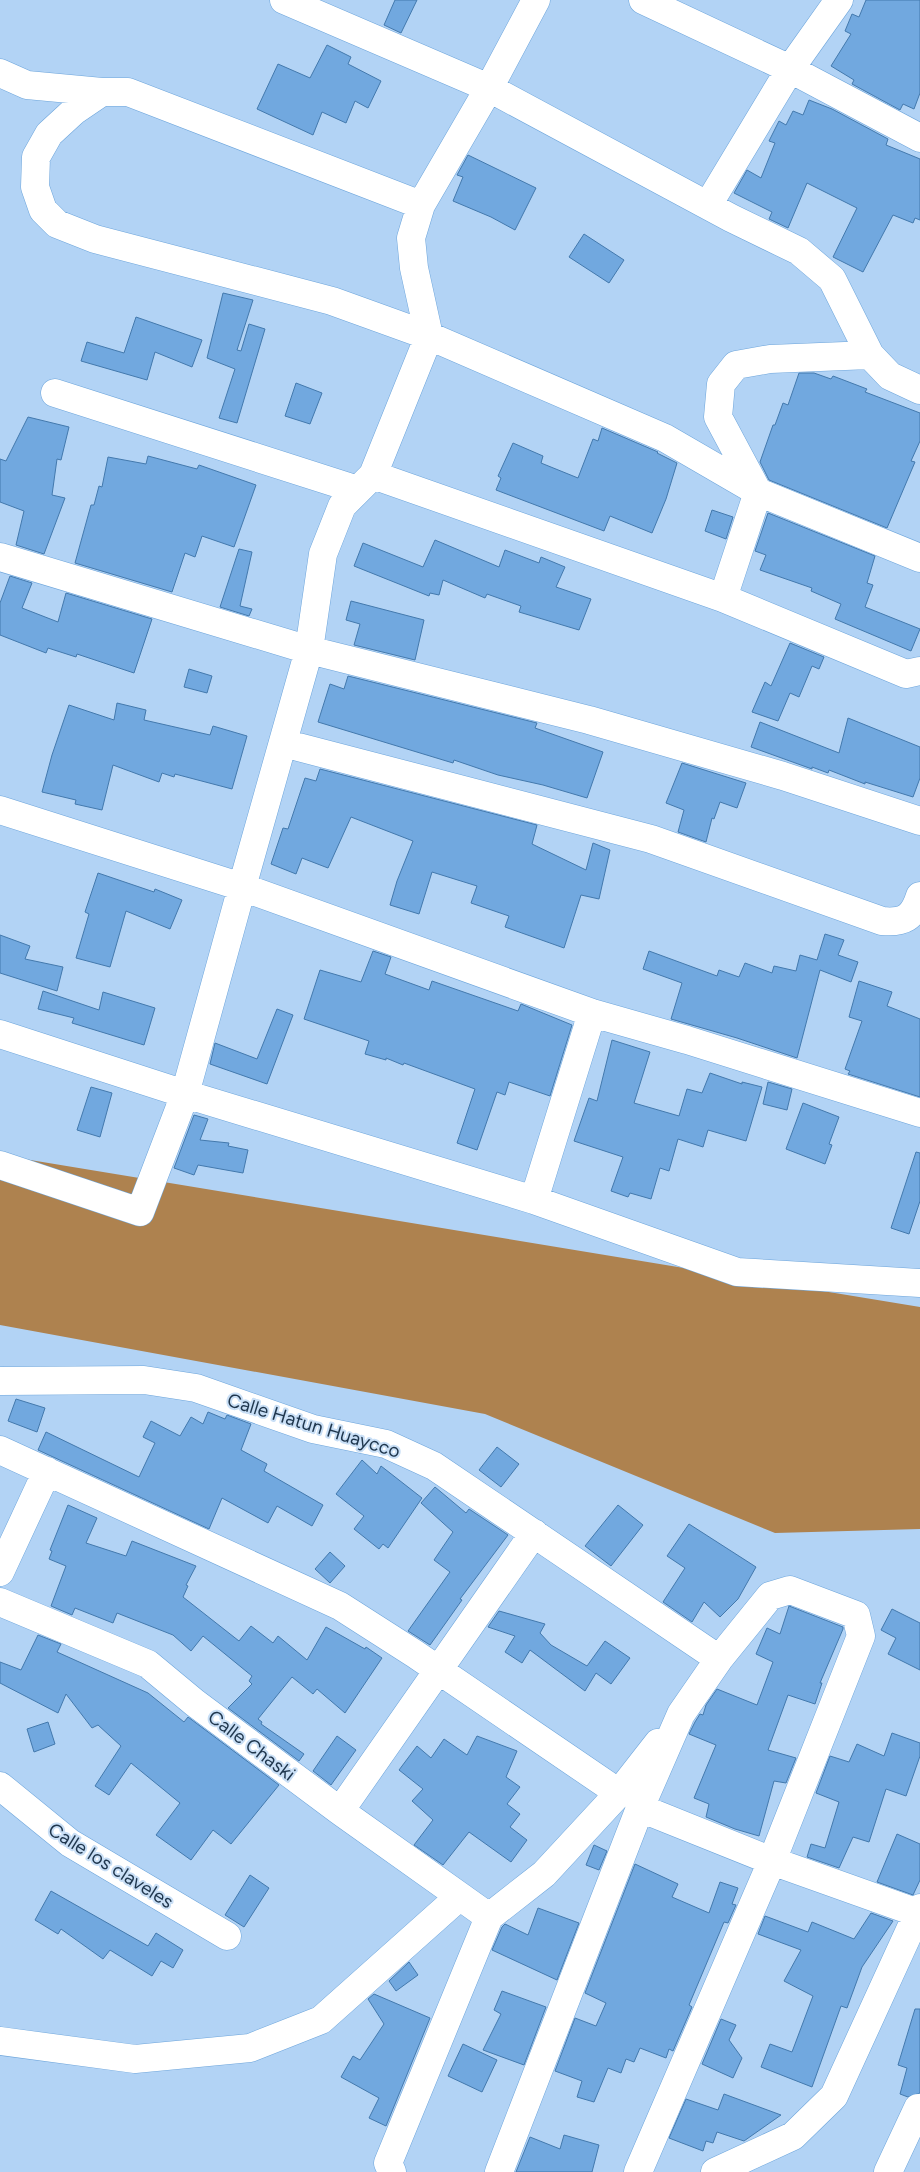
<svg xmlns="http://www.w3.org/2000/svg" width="920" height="2172" font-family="Figtree,sans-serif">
	<rect width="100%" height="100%" fill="#b2d3f5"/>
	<!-- forest -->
	<path fill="#ae824f" d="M 0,1155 L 920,1307 L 920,1529 L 775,1533 L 485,1414 L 0,1325 Z"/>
	<!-- building -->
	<path fill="#71a8df" stroke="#4379ad" d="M 395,0 L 417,0 L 401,33 L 384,25 Z
		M 866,0 L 920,0 L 920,93 L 914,109 L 903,104 L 900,110 L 852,84 L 854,80 L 831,66 L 851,34 L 845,31 L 852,14 L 859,17 Z
		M 327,45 L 351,57 L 348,64 L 381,81 L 368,108 L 355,101 L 346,123 L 322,112 L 313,135 L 257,109 L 278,64 L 310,78 Z
		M 809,100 L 832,109 L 888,139 L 886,145 L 920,159 L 920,220 L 915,218 L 913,223 L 893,215 L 863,272 L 833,257 L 857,208 L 807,183 L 788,228 L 769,219 L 772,212 L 734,193 L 747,170 L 761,178 L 775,143 L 769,141 L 779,121 L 786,125 L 793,111 L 803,115 Z
		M 468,155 L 536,188 L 515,230 L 491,217 L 453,201 L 463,177 L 457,175 Z
		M 584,234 L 624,260 L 609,283 L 569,257 Z
		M 223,293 L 253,300 L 237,350 L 241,351 L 249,324 L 265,329 L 237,423 L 219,418 L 235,369 L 207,358 Z
		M 136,317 L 202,340 L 192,367 L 155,352 L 147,380 L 81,361 L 87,342 L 124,353 Z
		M 799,373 L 814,373 L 831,379 L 833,376 L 867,389 L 865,392 L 920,413 L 920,441 L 911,461 L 915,462 L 887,528 L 769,480 L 760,462 L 773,425 L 775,425 L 783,403 L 788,405 Z
		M 296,383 L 322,393 L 310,424 L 285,416 Z
		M 28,417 L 69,427 L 61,460 L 57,459 L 52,495 L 65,498 L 44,554 L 16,545 L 24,511 L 0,502 L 0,459 L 6,461 Z
		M 602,428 L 658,452 L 657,453 L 677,463 L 666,499 L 652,533 L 610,516 L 604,531 L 496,490 L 501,478 L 498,476 L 513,443 L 543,456 L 541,463 L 578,478 L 593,439 L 598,441 Z
		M 148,456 L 197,469 L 199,465 L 256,485 L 234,547 L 202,536 L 195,557 L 185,553 L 172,592 L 75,563 L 91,505 L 94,505 L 99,486 L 102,487 L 108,457 L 146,464 Z
		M 712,510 L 733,517 L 726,539 L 705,531 Z
		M 768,513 L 875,556 L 867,583 L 873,585 L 865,607 L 920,629 L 911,651 L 835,619 L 841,604 L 811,591 L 812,588 L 760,570 L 766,555 L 755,551 Z
		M 435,540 L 499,567 L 505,550 L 539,563 L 541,557 L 565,567 L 556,587 L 591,599 L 579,630 L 519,612 L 521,606 L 487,594 L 485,598 L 443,580 L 439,595 L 430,593 L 429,596 L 354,566 L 363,543 L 423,567 Z
		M 239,549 L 252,552 L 240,606 L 252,609 L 249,616 L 220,607 Z
		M 10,576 L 32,583 L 22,608 L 58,622 L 66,593 L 152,619 L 134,673 L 77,654 L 76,657 L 48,648 L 46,653 L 0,635 L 0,603 Z
		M 351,601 L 424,620 L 415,660 L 354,645 L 360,624 L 346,620 Z
		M 790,643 L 824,657 L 819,669 L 812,666 L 799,697 L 790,693 L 778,721 L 752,712 L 765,682 L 771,686 Z
		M 189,669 L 212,676 L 207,693 L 184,687 Z
		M 348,676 L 537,723 L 535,728 L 603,752 L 587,798 L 543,785 L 498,775 L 454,760 L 453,763 L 318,722 L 330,684 L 344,689 Z
		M 117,703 L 146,710 L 144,720 L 210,735 L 213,726 L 247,736 L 232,789 L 175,774 L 174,777 L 162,773 L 159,782 L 113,765 L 102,810 L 75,804 L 76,800 L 42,792 L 52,755 L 69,705 L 114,720 Z
		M 848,718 L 920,747 L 920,778 L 913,797 L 865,782 L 865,784 L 829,770 L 828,773 L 812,767 L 812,769 L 751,747 L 760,722 L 839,753 Z
		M 682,763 L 746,783 L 737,808 L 720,802 L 714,819 L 712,818 L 706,842 L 678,832 L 684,810 L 666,803 Z
		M 320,769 L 537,825 L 532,844 L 586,870 L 593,843 L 610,850 L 599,899 L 581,895 L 564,948 L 505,927 L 509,916 L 471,903 L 477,886 L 432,872 L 419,914 L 390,905 L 397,881 L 413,841 L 351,817 L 328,868 L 302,858 L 296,874 L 271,864 L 283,828 L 288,829 L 305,778 L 316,781 Z
		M 98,873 L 154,892 L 155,889 L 182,900 L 170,929 L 126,911 L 110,967 L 76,958 L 89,914 L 85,912 Z
		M 825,934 L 844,940 L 838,955 L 858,962 L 851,982 L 820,970 L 797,1058 L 737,1038 L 671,1019 L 682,983 L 643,969 L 649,951 L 717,976 L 719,970 L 739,977 L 745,963 L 772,973 L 774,966 L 796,971 L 800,955 L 817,960 Z
		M 0,935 L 30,946 L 25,959 L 63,967 L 57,991 L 0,973 Z
		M 373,951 L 391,957 L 385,974 L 429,990 L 432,981 L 518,1011 L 521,1004 L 572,1025 L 550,1096 L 509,1082 L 505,1095 L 497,1092 L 477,1150 L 457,1143 L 475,1089 L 404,1063 L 403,1065 L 386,1058 L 386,1060 L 365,1054 L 369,1041 L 304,1019 L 320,970 L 361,982 Z
		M 859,981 L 892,992 L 887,1006 L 920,1019 L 920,1097 L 848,1074 L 850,1071 L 845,1069 L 862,1021 L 849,1017 Z
		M 43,991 L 99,1010 L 103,992 L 155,1008 L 144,1045 L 72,1023 L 74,1018 L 38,1009 Z
		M 277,1009 L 293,1015 L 267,1084 L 210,1064 L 215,1043 L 257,1059 Z
		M 612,1040 L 650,1052 L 634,1103 L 679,1116 L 687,1089 L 702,1093 L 710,1073 L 742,1084 L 742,1082 L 762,1087 L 746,1141 L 708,1130 L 703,1147 L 678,1139 L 669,1171 L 660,1168 L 651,1199 L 630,1193 L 628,1197 L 611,1191 L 623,1157 L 574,1141 L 589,1098 L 597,1101 Z
		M 768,1082 L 792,1089 L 787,1110 L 763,1104 Z
		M 91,1087 L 112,1093 L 100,1137 L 77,1130 Z
		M 803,1103 L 839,1117 L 829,1144 L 832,1145 L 825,1164 L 786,1149 Z
		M 194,1115 L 208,1119 L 200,1140 L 229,1143 L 228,1146 L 248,1150 L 243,1173 L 198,1165 L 194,1175 L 174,1168 Z
		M 916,1152 L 920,1153 L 920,1201 L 909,1234 L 891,1228 Z
		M 16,1399 L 45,1408 L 37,1432 L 8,1421 Z
		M 208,1412 L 225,1419 L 227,1415 L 251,1424 L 241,1450 L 267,1464 L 264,1471 L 323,1505 L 312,1526 L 277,1506 L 268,1523 L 222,1498 L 209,1529 L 38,1450 L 46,1432 L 139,1477 L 155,1443 L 143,1437 L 151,1421 L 180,1436 L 191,1417 L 203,1424 Z
		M 497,1447 L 519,1464 L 501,1487 L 479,1470 Z
		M 362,1460 L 377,1474 L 381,1466 L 422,1498 L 388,1548 L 383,1544 L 379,1549 L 354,1529 L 364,1516 L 336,1494 Z
		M 435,1487 L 466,1513 L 469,1509 L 508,1535 L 460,1599 L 462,1600 L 430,1645 L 408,1631 L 450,1572 L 434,1560 L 453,1532 L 421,1503 Z
		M 68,1505 L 97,1518 L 86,1543 L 126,1556 L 132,1541 L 196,1566 L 186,1585 L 188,1586 L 183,1597 L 239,1641 L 251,1626 L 273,1643 L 278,1636 L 307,1660 L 326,1627 L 365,1649 L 366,1647 L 382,1658 L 345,1713 L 317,1689 L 313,1694 L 292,1677 L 258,1719 L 262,1722 L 261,1724 L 304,1754 L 299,1761 L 228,1708 L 252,1684 L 249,1681 L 252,1676 L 203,1636 L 191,1651 L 173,1635 L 117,1613 L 113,1623 L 75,1608 L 72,1615 L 51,1606 L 66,1566 L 49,1559 L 52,1551 L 50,1550 Z
		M 618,1505 L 643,1525 L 611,1566 L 585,1546 Z
		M 689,1524 L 756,1567 L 738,1599 L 720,1617 L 704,1602 L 692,1622 L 663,1602 L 685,1568 L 667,1556 Z
		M 330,1552 L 345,1566 L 330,1583 L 315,1569 Z
		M 789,1606 L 843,1627 L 843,1629 L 820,1683 L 822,1683 L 815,1704 L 788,1695 L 768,1750 L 796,1758 L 786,1783 L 774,1781 L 759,1836 L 735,1829 L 706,1817 L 709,1804 L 694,1798 L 716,1745 L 689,1734 L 695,1722 L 700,1714 L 703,1715 L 706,1705 L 717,1689 L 757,1705 L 773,1662 L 756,1654 L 767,1628 L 780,1634 Z
		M 892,1609 L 920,1623 L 920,1670 L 888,1654 L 896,1638 L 881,1630 Z
		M 499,1611 L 545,1624 L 540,1633 L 551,1645 L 587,1666 L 605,1641 L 630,1658 L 611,1684 L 596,1673 L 585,1691 L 530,1650 L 522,1663 L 505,1652 L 515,1636 L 488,1627 Z
		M 38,1635 L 61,1644 L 57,1652 L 148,1693 L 184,1722 L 188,1717 L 279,1785 L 231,1844 L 213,1830 L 191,1860 L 156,1835 L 180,1803 L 131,1763 L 109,1795 L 95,1786 L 121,1746 L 98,1725 L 92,1728 L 66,1694 L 58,1713 L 0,1683 L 0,1662 L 21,1670 Z
		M 48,1722 L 55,1744 L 34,1752 L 27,1729 Z
		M 892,1733 L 920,1743 L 920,1756 L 906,1796 L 886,1789 L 869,1842 L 853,1837 L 839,1868 L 807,1857 L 811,1844 L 825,1848 L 839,1802 L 816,1793 L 830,1756 L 849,1762 L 857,1744 L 884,1756 Z
		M 337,1736 L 356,1750 L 331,1785 L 313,1771 Z
		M 477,1736 L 517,1751 L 506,1777 L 520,1787 L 507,1804 L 520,1814 L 510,1827 L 527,1840 L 511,1862 L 469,1832 L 443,1865 L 414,1845 L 433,1820 L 412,1801 L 423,1789 L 399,1770 L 417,1746 L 431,1758 L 444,1739 L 467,1755 Z
		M 897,1834 L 920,1844 L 920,1880 L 913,1895 L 877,1882 Z
		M 594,1845 L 607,1851 L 599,1870 L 586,1865 Z
		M 635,1864 L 678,1884 L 672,1897 L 709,1913 L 720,1882 L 738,1888 L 732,1904 L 736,1905 L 728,1923 L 724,1922 L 689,2005 L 692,2007 L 673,2051 L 669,2049 L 666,2058 L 640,2048 L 634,2062 L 626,2059 L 621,2073 L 608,2068 L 594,2102 L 577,2097 L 582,2081 L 555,2071 L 575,2018 L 596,2026 L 606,2003 L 585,1993 Z
		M 250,1875 L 269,1888 L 244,1927 L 225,1915 Z
		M 51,1891 L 148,1946 L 156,1933 L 183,1950 L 173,1968 L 161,1961 L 152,1976 L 110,1950 L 103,1959 L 61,1929 L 58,1934 L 35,1920 Z
		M 538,1908 L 579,1923 L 557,1980 L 492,1950 L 502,1927 L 505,1924 L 528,1935 Z
		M 871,1913 L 893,1921 L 862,1967 L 847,2008 L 841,2006 L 812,2087 L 761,2067 L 770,2044 L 792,2052 L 813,1996 L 784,1981 L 801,1950 L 758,1934 L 765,1916 L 808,1932 L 812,1922 L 854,1939 Z
		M 409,1962 L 418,1975 L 396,1991 L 389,1981 Z
		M 502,1991 L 546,2007 L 524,2065 L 483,2050 L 501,2014 L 494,2010 Z
		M 374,1994 L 430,2018 L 386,2126 L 369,2118 L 379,2098 L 341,2077 L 353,2056 L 360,2060 L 384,2024 L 368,1999 Z
		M 915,2009 L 920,2009 L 920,2093 L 908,2097 L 900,2094 L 907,2068 L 898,2065 Z
		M 721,2019 L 736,2025 L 729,2040 L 742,2058 L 733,2078 L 702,2064 Z
		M 463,2044 L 497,2060 L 482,2092 L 448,2076 Z
		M 724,2094 L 781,2115 L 744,2141 L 717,2132 L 713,2143 L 706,2141 L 703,2151 L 669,2138 L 686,2099 L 718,2110 Z
		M 564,2135 L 599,2145 L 592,2172 L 516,2172 L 530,2137 L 560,2149 Z"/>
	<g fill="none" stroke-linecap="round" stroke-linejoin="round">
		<!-- minor casing -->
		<g stroke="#6da5db" stroke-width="29">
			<path id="minor" d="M 284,0 L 489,88 L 731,218 L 799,251 L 832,279 L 870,355 L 890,376 L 920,390
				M 643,0 L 790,69 L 920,138
				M 0,73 L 27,85 L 102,92 L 128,92 L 421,205
				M 102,92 L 74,111 L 49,134 L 36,157 L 35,187 L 43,210 L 57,224 L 95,239 L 332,301 L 429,336
				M 708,205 L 790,69 L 839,0
				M 429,336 L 414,268 L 411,238 L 421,205 L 489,88 L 536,0
				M 55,393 L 358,490
				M 373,475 L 723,598 L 906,674 L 920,671
				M 0,557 L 309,650 L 589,720 L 783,776 L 920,821
				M 723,598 L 758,492 L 718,417 L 721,384 L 736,365 L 770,359 L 870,355
				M 283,743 L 651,839 L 882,921 C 904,923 913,918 920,896
				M 0,810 L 242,887 L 309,650 L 323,554 L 342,506 L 373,475 L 429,336 L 665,438 L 758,492 L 920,558
				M 0,1034 L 185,1094 L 534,1200 L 737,1272 L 920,1283
				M 0,1165 L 140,1212 L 185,1094 L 242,887 L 592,1013 L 687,1040 L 920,1113
				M 534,1200 L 592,1013
				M 0,1381 L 144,1380 L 196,1388 L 313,1429 L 386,1444 L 434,1466 L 719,1659
				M 0,1450 L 340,1606 L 415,1654 L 619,1793
				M 0,1572 L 47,1471
				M 0,1602 L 148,1664 L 195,1703 L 340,1811 L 489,1917
				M 0,1786 L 70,1843 L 227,1936
				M 640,1808 L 772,1861 L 918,1913
				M 340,1811 L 534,1533
				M 0,2041 L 135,2059 L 250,2048 L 321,2020 L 459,1897
				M 392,2172 L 388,2163 L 489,1917 L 544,1874 L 619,1793 L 658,1743
				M 499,2172 L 640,1808 L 681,1714 L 719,1659 L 770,1596 L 790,1590 L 856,1615 L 861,1636 L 772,1861 L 638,2172
				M 715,2172 L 793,2136 L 834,2096 L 920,1908
				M 888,2172 L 918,2108"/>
		</g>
		<!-- minor -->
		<use href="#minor" stroke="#fff" stroke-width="28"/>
	</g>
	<g text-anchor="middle" stroke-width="4" stroke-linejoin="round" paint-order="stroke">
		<!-- street labels -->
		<g font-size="19" fill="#1f364d" stroke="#c9dff6">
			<text transform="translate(314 1425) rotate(17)" y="7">Calle Hatun Huaycco</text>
			<text transform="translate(252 1745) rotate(37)" y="7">Calle Chaski</text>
			<text transform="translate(111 1865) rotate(32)" y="7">Calle los claveles</text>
		</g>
	</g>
</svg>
